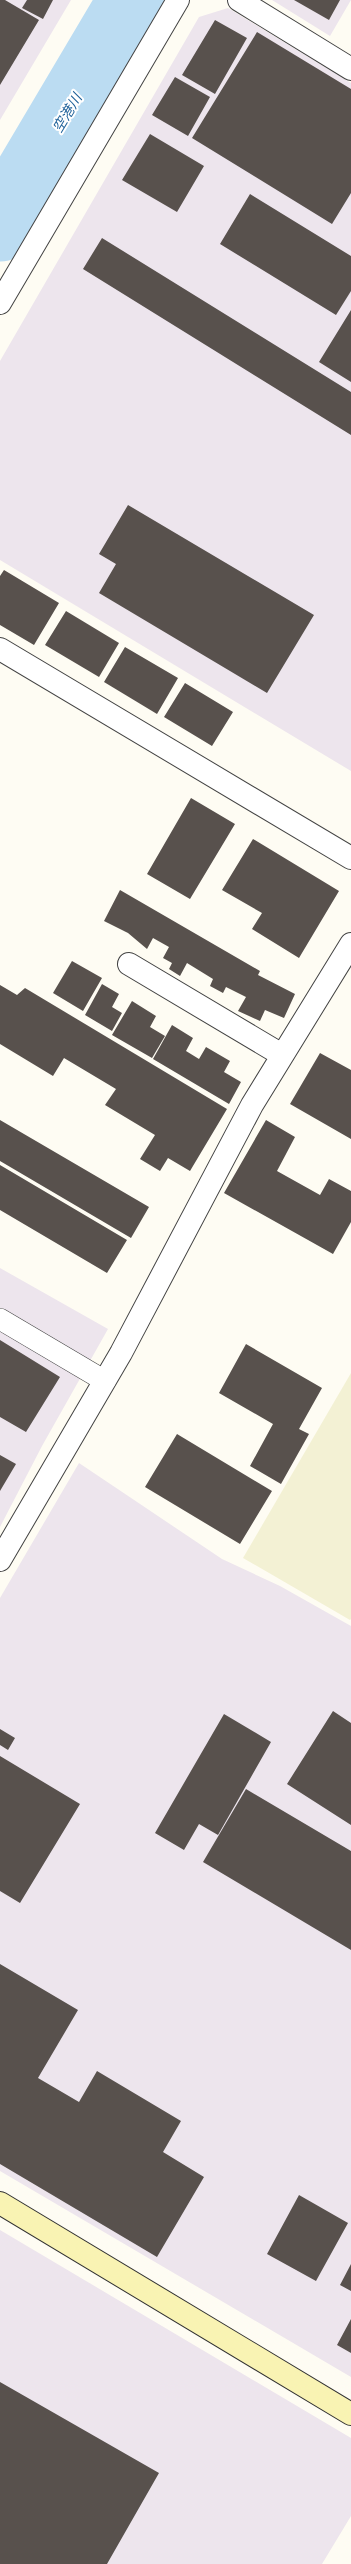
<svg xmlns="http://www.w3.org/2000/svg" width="351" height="2564" font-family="'Zilla Slab','Noto Sans JP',serif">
	<rect width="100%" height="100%" fill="#fefcf3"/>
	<!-- industrial -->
	<path fill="#ede5ed" d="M 0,0 L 71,0 L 0,120 Z
		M 272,0 L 351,0 L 330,36 Z
		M 228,8 L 351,83 L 351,771 L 0,560 L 0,361 L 199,17 Z
		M 0,1268 L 108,1329 L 42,1446 L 0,1527 Z
		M 79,1463 L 222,1559 L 280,1586 L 351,1626 L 351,2377 L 0,2171 L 0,1598 Z
		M 0,2230 L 351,2438 L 351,2516 L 322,2564 L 0,2564 Z"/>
	<!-- farmland -->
	<path fill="#f3f1d4" d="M 351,1373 L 351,1619 L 350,1620 L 243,1558 Z"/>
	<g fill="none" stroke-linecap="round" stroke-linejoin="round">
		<!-- river -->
		<path stroke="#bbdcf2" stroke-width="71" d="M 0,226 L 134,0"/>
	</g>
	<!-- building -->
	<path fill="#58514d" d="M 0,0 L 5,0 L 39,20 L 0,85 Z
		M 27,0 L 53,0 L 43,19 L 22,8 Z
		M 294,0 L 340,0 L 329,20 Z
		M 215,20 L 247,38 L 215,94 L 182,75 Z
		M 257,32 L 351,89 L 351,193 L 332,224 L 192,138 Z
		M 175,77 L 210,97 L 188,136 L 152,115 Z
		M 150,134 L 204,166 L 177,212 L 122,180 Z
		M 250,194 L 351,256 L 351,291 L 336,315 L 220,244 Z
		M 102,238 L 351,392 L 351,435 L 83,269 Z
		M 351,310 L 351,382 L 319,362 Z
		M 128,505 L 314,615 L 267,693 L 99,593 L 116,564 L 99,554 Z
		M 4,570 L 59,603 L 34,645 L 0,625 L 0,576 Z
		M 66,611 L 119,643 L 99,677 L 45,645 Z
		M 125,647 L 178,678 L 157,714 L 104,682 Z
		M 185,683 L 233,712 L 212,746 L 164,717 Z
		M 191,798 L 235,824 L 190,899 L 147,874 Z
		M 253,839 L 339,891 L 299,958 L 252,929 L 262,913 L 222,890 Z
		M 120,890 L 260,971 L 258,975 L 295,994 L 284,1018 L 265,1010 L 260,1021 L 238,1011 L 246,997 L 226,987 L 223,993 L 210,986 L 213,979 L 187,963 L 180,976 L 169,969 L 172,963 L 163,958 L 169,947 L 153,938 L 147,949 L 128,933 L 104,921 Z
		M 72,961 L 102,978 L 83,1011 L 53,993 Z
		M 102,984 L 119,994 L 112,1007 L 122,1013 L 112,1031 L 85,1015 Z
		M 0,985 L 17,995 L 25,988 L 227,1109 L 190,1171 L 168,1158 L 160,1171 L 140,1159 L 155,1135 L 105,1105 L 116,1089 L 64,1058 L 53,1076 L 0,1044 Z
		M 132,1001 L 156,1016 L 150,1027 L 165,1036 L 152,1058 L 112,1035 Z
		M 172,1025 L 193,1038 L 186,1051 L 199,1059 L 206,1047 L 230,1061 L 224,1072 L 241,1082 L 229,1104 L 153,1059 Z
		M 320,1053 L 351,1070 L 351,1139 L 290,1104 Z
		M 0,1120 L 149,1207 L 131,1238 L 0,1161 Z
		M 266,1120 L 295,1137 L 277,1171 L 320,1195 L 329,1179 L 351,1191 L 351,1222 L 333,1254 L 224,1193 Z
		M 0,1165 L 127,1240 L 107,1273 L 0,1210 Z
		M 0,1340 L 60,1377 L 26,1432 L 0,1417 Z
		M 246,1344 L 322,1388 L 299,1429 L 309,1434 L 281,1484 L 250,1466 L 273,1424 L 219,1393 Z
		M 177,1434 L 272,1491 L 240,1544 L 145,1487 Z
		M 0,1455 L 16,1464 L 0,1491 Z
		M 333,1711 L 351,1723 L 351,1825 L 287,1784 Z
		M 224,1714 L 271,1742 L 218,1835 L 199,1824 L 184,1850 L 155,1833 Z
		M 0,1729 L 15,1738 L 8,1750 L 0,1745 Z
		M 0,1756 L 80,1804 L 20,1903 L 0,1891 Z
		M 246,1789 L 351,1851 L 351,1950 L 203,1862 Z
		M 0,1964 L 78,2010 L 38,2078 L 79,2102 L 97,2071 L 181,2121 L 163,2152 L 204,2177 L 157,2257 L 0,2164 Z
		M 299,2195 L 348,2223 L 316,2281 L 267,2254 Z
		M 351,2264 L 351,2291 L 340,2285 Z
		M 351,2319 L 351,2353 L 337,2345 Z
		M 0,2382 L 159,2473 L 107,2564 L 0,2564 Z"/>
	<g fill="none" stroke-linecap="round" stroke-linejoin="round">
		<!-- lane casing -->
		<g stroke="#434343" stroke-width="22">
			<path id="lane" d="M 0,1319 L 105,1381"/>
		</g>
		<!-- street casing -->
		<g stroke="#434343" stroke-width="24">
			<path id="street" d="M 239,0 L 351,69
				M 0,303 L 178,0
				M 0,649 L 351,858
				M 129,964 L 282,1055
				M 0,1560 L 121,1353 L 252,1105 L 351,944"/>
		</g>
		<!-- secondary casing -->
		<g stroke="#323232" stroke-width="24">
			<path id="secondary" d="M 0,2203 L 351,2414"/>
		</g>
		<!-- lane -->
		<use href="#lane" stroke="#fff" stroke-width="21"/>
		<!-- street -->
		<use href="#street" stroke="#fff" stroke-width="22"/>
		<!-- secondary -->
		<use href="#secondary" stroke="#f9f3b3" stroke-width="22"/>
	</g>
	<g text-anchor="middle" stroke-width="4" stroke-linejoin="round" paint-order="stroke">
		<!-- water labels -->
		<g font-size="14" font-style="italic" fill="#20629a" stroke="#fff">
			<text transform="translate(67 113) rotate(-59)" y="5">空港川</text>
		</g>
	</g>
</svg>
